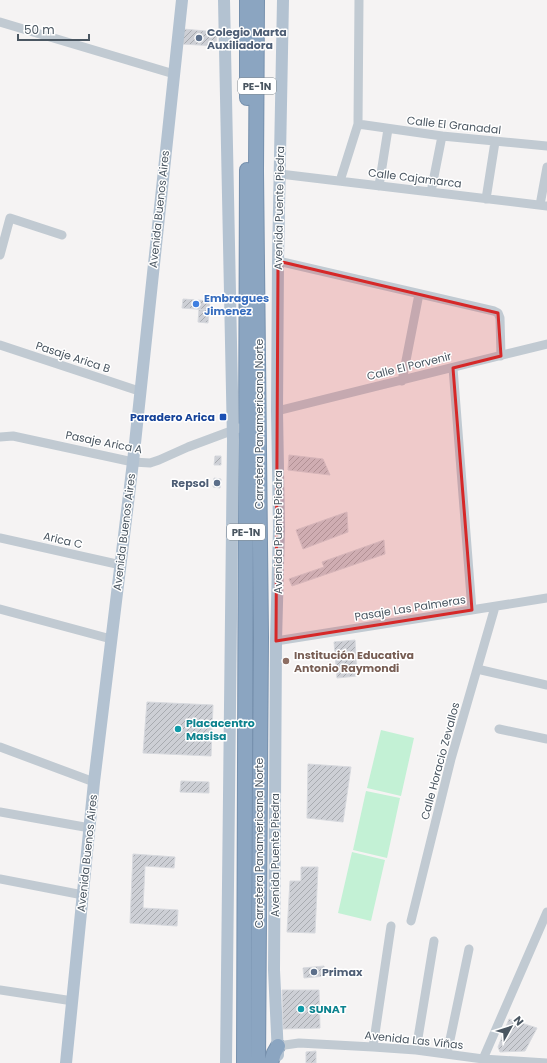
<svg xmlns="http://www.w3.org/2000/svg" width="547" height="1063" font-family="Poppins,sans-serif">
	<defs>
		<pattern id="building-hatch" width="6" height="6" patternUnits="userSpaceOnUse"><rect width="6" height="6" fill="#cdcfd5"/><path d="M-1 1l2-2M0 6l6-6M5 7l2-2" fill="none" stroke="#a8abb0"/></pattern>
	</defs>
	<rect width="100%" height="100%" fill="#f5f3f3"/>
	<!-- park -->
	<path fill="#c3f1d5" d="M 381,730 L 414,738 L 401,796 L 367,788 Z
		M 366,791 L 400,798 L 387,858 L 353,850 Z
		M 352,852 L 385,860 L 371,921 L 338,913 Z"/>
	<!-- building -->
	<path fill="url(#building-hatch)" stroke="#d7d9de" d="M 183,29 L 217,32 L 216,46 L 182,44 Z
		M 183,299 L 210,301 L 209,310 L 182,308 Z
		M 199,309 L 209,310 L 208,323 L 198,322 Z
		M 289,455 L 323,459 L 330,475 L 288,470 Z
		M 215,456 L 221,456 L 221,465 L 214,465 Z
		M 214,478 L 221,479 L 220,488 L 213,487 Z
		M 347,512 L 348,532 L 303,549 L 296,530 Z
		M 384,540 L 385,554 L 292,586 L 289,579 L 324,567 L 322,562 Z
		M 355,640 L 357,676 L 337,678 L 334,642 Z
		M 147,702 L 213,705 L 211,756 L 143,753 Z
		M 308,764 L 351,767 L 343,822 L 307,818 Z
		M 181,781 L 209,782 L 209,793 L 180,792 Z
		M 133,854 L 175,857 L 174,868 L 145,866 L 143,908 L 178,910 L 177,926 L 130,923 Z
		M 301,867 L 318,867 L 315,933 L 287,932 L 290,881 L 301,881 Z
		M 324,966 L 325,976 L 304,978 L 303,968 Z
		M 282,990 L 319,990 L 320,1028 L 283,1029 Z
		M 509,1019 L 537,1028 L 525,1051 L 500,1052 L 498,1047 Z
		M 316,1051 L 316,1063 L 306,1063 L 306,1052 Z"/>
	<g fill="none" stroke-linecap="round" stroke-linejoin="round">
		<!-- highway casing -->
		<g stroke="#7690ad" stroke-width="16">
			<path id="highway" d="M 257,0 L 256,171 L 261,637 L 258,1063
				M 247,98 L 247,0
				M 244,1063 L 247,170
				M 271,1063 L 274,1053 L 278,1046"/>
		</g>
		<!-- minor -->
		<path stroke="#c1cad2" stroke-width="9" d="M 0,22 L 174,74
			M 358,124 L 442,136 L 547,146
			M 280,174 L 547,206
			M 340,181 L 358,124 L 359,0
			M 379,186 L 388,129
			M 431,192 L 442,136
			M 486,199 L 495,142
			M 540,205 L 547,167
			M 0,255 L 10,218 L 62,235
			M 278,261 L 494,311 L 498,313 L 500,318 L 501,356
			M 0,345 L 139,391
			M 453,368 L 472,610
			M 402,381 L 419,294
			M 277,411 L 547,344
			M 0,437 L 13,436 L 133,462 L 150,463 L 159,460 L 188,447 L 239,428
			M 0,538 L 121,565
			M 0,609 L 111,639
			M 276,641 L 547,598
			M 477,669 L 547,685
			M 499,729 L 547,739
			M 0,747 L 94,782
			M 0,812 L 90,828
			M 0,879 L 83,895
			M 411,921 L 451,759 L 495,607
			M 0,990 L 73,1001
			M 278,1046 L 299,1043 L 373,1047 L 416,1050 L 483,1059 L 547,1063
			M 373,1047 L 391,926
			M 416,1050 L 434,941
			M 447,1054 L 469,949
			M 483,1059 L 547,912"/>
		<!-- major -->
		<path stroke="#b3c2d1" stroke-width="12" d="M 224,0 L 233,440 L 226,1063
			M 278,1055 L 274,970 L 276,641 L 279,528 L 277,411 L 278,261 L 283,0
			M 66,1063 L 94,782 L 133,462 L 182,0"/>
		<!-- highway -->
		<use href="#highway" stroke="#8ba5c1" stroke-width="14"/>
	</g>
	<!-- marked area -->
	<path fill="#d62828" fill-opacity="0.2" stroke="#d62828" stroke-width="3" stroke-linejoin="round" d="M 278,261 L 498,313 L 501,356 L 453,368 L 472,610 L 276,641 Z"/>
	<!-- markers -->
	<g fill="#5c6f8a" stroke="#fff" stroke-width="1.5">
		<circle cx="199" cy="38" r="4"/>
		<circle cx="217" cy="483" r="4"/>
		<circle cx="314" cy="972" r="4"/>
	</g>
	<circle fill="#3f7fe0" stroke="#fff" stroke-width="1.5" cx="196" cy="304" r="4"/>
	<rect fill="#1a4fb4" stroke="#fff" stroke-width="1.5" x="219" y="413" width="8" height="8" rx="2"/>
	<circle fill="#8d6e63" stroke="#fff" stroke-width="1.5" cx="286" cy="661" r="4"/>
	<g fill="#0f9aa8" stroke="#fff" stroke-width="1.5">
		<circle cx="178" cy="729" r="4"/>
		<circle cx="301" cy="1009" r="4"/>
	</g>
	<g text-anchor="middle" stroke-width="3" stroke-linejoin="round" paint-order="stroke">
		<!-- shield labels -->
		<g fill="#fff" stroke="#808990" stroke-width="1">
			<rect x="238" y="78" width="38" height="16" rx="3"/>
			<rect x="227" y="524" width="38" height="16" rx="3"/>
		</g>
		<g font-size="10" font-weight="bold" fill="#4a5661">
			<text x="257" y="90">PE-1N</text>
			<text x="246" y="536">PE-1N</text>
		</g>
		<!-- service labels -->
		<g font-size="11" font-weight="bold" fill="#4e5e75" stroke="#fff" text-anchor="start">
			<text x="207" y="36">Colegio Marta<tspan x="207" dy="13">Auxiliadora</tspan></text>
			<text x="209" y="487" text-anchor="end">Repsol</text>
			<text x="322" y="976">Primax</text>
		</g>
		<!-- street labels -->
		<g font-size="11" fill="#4a5661" stroke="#fff">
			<text transform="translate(454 125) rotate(6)" y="4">Calle El Granadal</text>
			<text transform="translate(415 178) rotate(7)" y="4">Calle Cajamarca</text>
			<text transform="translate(279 208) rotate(-89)" y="4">Avenida Puente Piedra</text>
			<text transform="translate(159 209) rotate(-84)" y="4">Avenida Buenos Aires</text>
			<text transform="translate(73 357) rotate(18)" y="4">Pasaje Arica B</text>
			<text transform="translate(409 366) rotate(-14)" y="4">Calle El Porvenir</text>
			<text transform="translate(259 424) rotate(-90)" y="4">Carretera Panamericana Norte</text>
			<text transform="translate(104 442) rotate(11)" y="4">Pasaje Arica A</text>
			<text transform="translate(124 532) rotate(-83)" y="4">Avenida Buenos Aires</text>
			<text transform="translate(278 532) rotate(-90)" y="4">Avenida Puente Piedra</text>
			<text transform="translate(63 540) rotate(13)" y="4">Arica C</text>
			<text transform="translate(410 608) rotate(-9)" y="4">Pasaje Las Palmeras</text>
			<text transform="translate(440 761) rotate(-75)" y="4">Calle Horacio Zevallos</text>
			<text transform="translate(259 843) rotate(-90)" y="4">Carretera Panamericana Norte</text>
			<text transform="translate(87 853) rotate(-84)" y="4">Avenida Buenos Aires</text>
			<text transform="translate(275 855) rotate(-90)" y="4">Avenida Puente Piedra</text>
			<text transform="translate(414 1040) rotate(6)" y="4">Avenida Las Viñas</text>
		</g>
		<!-- shop labels -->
		<g font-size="11" font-weight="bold" fill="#366cbe" stroke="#fff" text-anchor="start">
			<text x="204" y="302">Embragues<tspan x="204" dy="13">Jimenez</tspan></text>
		</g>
		<!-- transit labels -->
		<g font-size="11" font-weight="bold" fill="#164399" stroke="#fff" text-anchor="end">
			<text x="215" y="421">Paradero Arica</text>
		</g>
		<!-- education labels -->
		<g font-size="11" font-weight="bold" fill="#785e54" stroke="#fff" text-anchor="start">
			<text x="294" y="659">Institución Educativa<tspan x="294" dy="13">Antonio Raymondi</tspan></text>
		</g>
		<!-- culture labels -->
		<g font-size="11" font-weight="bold" fill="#0d838f" stroke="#fff" text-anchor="start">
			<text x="186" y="727">Placacentro<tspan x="186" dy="13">Masisa</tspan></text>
			<text x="309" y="1013">SUNAT</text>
		</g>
	</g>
	<!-- north arrow -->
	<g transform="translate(511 1027) rotate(51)" stroke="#ffffff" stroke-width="3" paint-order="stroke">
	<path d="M0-3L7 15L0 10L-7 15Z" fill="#4a5661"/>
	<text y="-6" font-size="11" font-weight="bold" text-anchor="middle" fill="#4a5661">N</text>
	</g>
	<!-- scale -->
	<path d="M18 34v6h71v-6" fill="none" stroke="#4a5661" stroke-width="2"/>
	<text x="24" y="34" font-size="12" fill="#4a5661" stroke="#ffffff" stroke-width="3" paint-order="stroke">50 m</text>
</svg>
